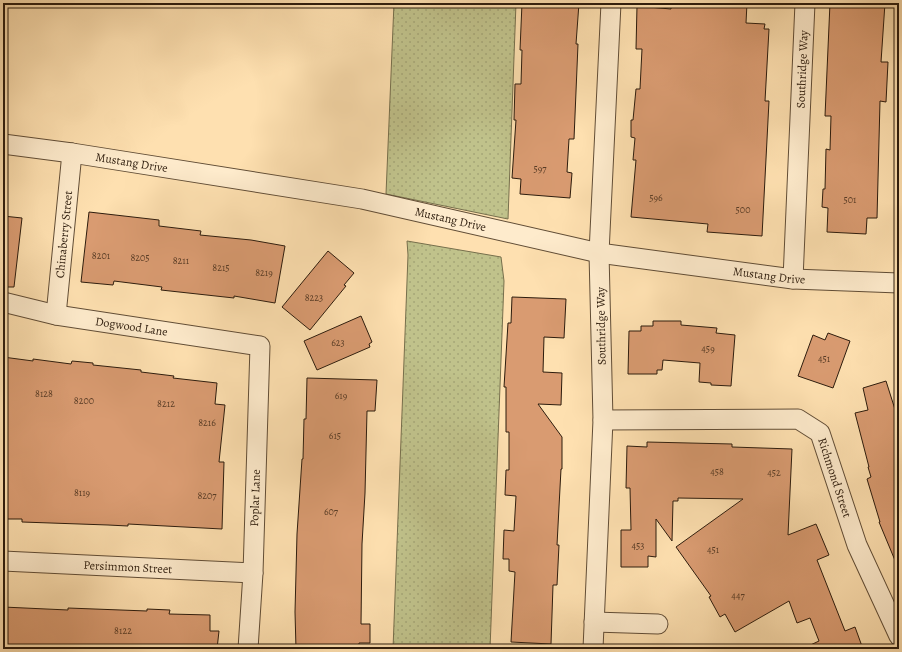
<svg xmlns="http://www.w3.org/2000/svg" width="902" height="652" font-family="Alegreya,serif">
	<defs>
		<pattern id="grass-dots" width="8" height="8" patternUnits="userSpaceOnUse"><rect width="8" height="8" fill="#c0c28b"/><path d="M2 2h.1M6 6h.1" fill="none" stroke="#a5a677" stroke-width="1.8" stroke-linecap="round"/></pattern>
	</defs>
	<rect width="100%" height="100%" fill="#fee0b0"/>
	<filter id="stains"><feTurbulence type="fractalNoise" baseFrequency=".005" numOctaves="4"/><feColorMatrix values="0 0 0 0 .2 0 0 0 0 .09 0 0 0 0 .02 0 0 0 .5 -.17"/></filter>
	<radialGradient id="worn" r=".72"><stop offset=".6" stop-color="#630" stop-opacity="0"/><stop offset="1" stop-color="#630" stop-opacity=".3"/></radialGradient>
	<!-- grass -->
	<path fill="url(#grass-dots)" stroke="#766f4c" d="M 394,3 L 516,3 L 508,219 L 386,194 Z
		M 407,241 L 501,257 L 504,281 L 490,649 L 393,649 L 408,255 Z"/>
	<!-- building -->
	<path fill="#d99b71" stroke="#2d1c0d" d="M 522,3 L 579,3 L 576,44 L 578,44 L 574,139 L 569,139 L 567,172 L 572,173 L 570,198 L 520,194 L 521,179 L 512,178 L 516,120 L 514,120 L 515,84 L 521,84 L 522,50 L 520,50 Z
		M 671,3 L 747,3 L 746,23 L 765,24 L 764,29 L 769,29 L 765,101 L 769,101 L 762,236 L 707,232 L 708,224 L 631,217 L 636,160 L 633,160 L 635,138 L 631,137 L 631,120 L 633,120 L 636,89 L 640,89 L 642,49 L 636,49 L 637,6 L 671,9 Z
		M 830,3 L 885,3 L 881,62 L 888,62 L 886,102 L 880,101 L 877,218 L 867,218 L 866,234 L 827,232 L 828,208 L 822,207 L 823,189 L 825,189 L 826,149 L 830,150 L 831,116 L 825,116 Z
		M 89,212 L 159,220 L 159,226 L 201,231 L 200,235 L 251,240 L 285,246 L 275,303 L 234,296 L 234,298 L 161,290 L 162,287 L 114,281 L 113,285 L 81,282 Z
		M 3,216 L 22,218 L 14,287 L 3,287 Z
		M 328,251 L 354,273 L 344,285 L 346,286 L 310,330 L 282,307 Z
		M 512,297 L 566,299 L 564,338 L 544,337 L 543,372 L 562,373 L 561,405 L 538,404 L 562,437 L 562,469 L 561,469 L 557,545 L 559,545 L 557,585 L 553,585 L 551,644 L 511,642 L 515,572 L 509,571 L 509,559 L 503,559 L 504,530 L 514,531 L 516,496 L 505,495 L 506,470 L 509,470 L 509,432 L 506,432 L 506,387 L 504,387 L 508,323 L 511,323 Z
		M 361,316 L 372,342 L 369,344 L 370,347 L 317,370 L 304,341 Z
		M 653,321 L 681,321 L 681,325 L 717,328 L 716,333 L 735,335 L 731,386 L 711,385 L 711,383 L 699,382 L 700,363 L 663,360 L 662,370 L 657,370 L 657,374 L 628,374 L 629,331 L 641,331 L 641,326 L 653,326 Z
		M 828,333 L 850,341 L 833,388 L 798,376 L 813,335 L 825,340 Z
		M 3,357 L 33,361 L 33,359 L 71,364 L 72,361 L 93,363 L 93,365 L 141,370 L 141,372 L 174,376 L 173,378 L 217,383 L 215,404 L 225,405 L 219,462 L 224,462 L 222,529 L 128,524 L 128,526 L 108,525 L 22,522 L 22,519 L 3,519 Z
		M 307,378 L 377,380 L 375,411 L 367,411 L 365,493 L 362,544 L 361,624 L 370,624 L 370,643 L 359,643 L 359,647 L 342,647 L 342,649 L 296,649 L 295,612 L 297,534 L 302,459 L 303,459 L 304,419 L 306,419 Z
		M 886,381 L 899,422 L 899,570 L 879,522 L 880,522 L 867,479 L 871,477 L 868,467 L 869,467 L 855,413 L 868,410 L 863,388 Z
		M 647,442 L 732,444 L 732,447 L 792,449 L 788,535 L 816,524 L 829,555 L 817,560 L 845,631 L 855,627 L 863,649 L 802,649 L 819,641 L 810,618 L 797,623 L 789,601 L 735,632 L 725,614 L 720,617 L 709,597 L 711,596 L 676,547 L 743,499 L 678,498 L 678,501 L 673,501 L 672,541 L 656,519 L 656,557 L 648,556 L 648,567 L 621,567 L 621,530 L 631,530 L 630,488 L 626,488 L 627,446 L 647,447 Z
		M 3,607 L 68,610 L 68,608 L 147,611 L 147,609 L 170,610 L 169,614 L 210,615 L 210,631 L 219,631 L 217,649 L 3,649 Z"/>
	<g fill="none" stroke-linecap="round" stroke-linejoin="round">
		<!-- street casing -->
		<g stroke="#614d36" stroke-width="21">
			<g id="street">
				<path id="s1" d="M 3,144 L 72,153 L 362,199 L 599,253 L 793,279 L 899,283"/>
				<path id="s2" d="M 793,279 L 805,3"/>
				<path id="s3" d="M 3,302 L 56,315 L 260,346 L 253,573 L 248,649"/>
				<path id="s4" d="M 56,315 L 72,153"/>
				<path id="s5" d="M 603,420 L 798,419 L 820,433 L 857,545 L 899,636"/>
				<path id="s6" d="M 3,561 L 253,573"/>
				<path d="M 594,622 L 658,624"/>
				<path d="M 593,649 L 603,420 L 599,253 L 611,3"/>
			</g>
		</g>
		<!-- street -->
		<use href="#street" stroke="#feebcc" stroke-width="19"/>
	</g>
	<g text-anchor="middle" stroke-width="3" stroke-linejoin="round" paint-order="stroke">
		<!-- number labels -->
		<g font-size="10" fill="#583c26">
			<text x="540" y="172">597</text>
			<text x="656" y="201">596</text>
			<text x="850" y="203">501</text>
			<text x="743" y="213">500</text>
			<text x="101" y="259">8201</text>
			<text x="140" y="261">8205</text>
			<text x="181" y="264">8211</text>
			<text x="221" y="271">8215</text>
			<text x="264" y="276">8219</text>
			<text x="314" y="301">8223</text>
			<text x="338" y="346">623</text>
			<text x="708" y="352">459</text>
			<text x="824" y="362">451</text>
			<text x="44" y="397">8128</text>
			<text x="341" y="399">619</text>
			<text x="84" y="404">8200</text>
			<text x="166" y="407">8212</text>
			<text x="207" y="426">8216</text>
			<text x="335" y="439">615</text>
			<text x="717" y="475">458</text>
			<text x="774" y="476">452</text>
			<text x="82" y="496">8119</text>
			<text x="207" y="499">8207</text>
			<text x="331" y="515">607</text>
			<text x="638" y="549">453</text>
			<text x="713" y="553">451</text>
			<text x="738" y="599">447</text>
			<text x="123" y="634">8122</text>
		</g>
		<!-- street labels -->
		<g font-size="12" fill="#2d1c0d" stroke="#feebcc">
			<text dy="4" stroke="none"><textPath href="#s2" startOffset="210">Southridge Way</textPath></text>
			<text dy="4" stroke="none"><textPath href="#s1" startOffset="130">Mustang Drive</textPath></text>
			<text dy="4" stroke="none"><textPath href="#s1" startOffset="454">Mustang Drive</textPath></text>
			<text dy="4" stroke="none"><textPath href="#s4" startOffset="81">Chinaberry Street</textPath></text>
			<text dy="4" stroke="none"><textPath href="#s1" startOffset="778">Mustang Drive</textPath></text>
			<text transform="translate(601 326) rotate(-91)" y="4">Southridge Way</text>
			<text dy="4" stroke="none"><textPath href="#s3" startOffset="131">Dogwood Lane</textPath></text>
			<text dy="4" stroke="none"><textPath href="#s5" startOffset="268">Richmond Street</textPath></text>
			<text transform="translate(255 498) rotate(-88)" y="4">Poplar Lane</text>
			<text dy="4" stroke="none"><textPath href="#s6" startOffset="125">Persimmon Street</textPath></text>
		</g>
	</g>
	<!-- margin -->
	<rect width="902" height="652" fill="none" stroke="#fee0b0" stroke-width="16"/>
	<rect x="4" y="4" width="894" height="644" fill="none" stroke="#2d1c0d" stroke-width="2"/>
	<rect x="8" y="8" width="886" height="636" fill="none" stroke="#2d1c0d"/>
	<rect width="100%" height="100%" filter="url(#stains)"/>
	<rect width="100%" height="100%" fill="url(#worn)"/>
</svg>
